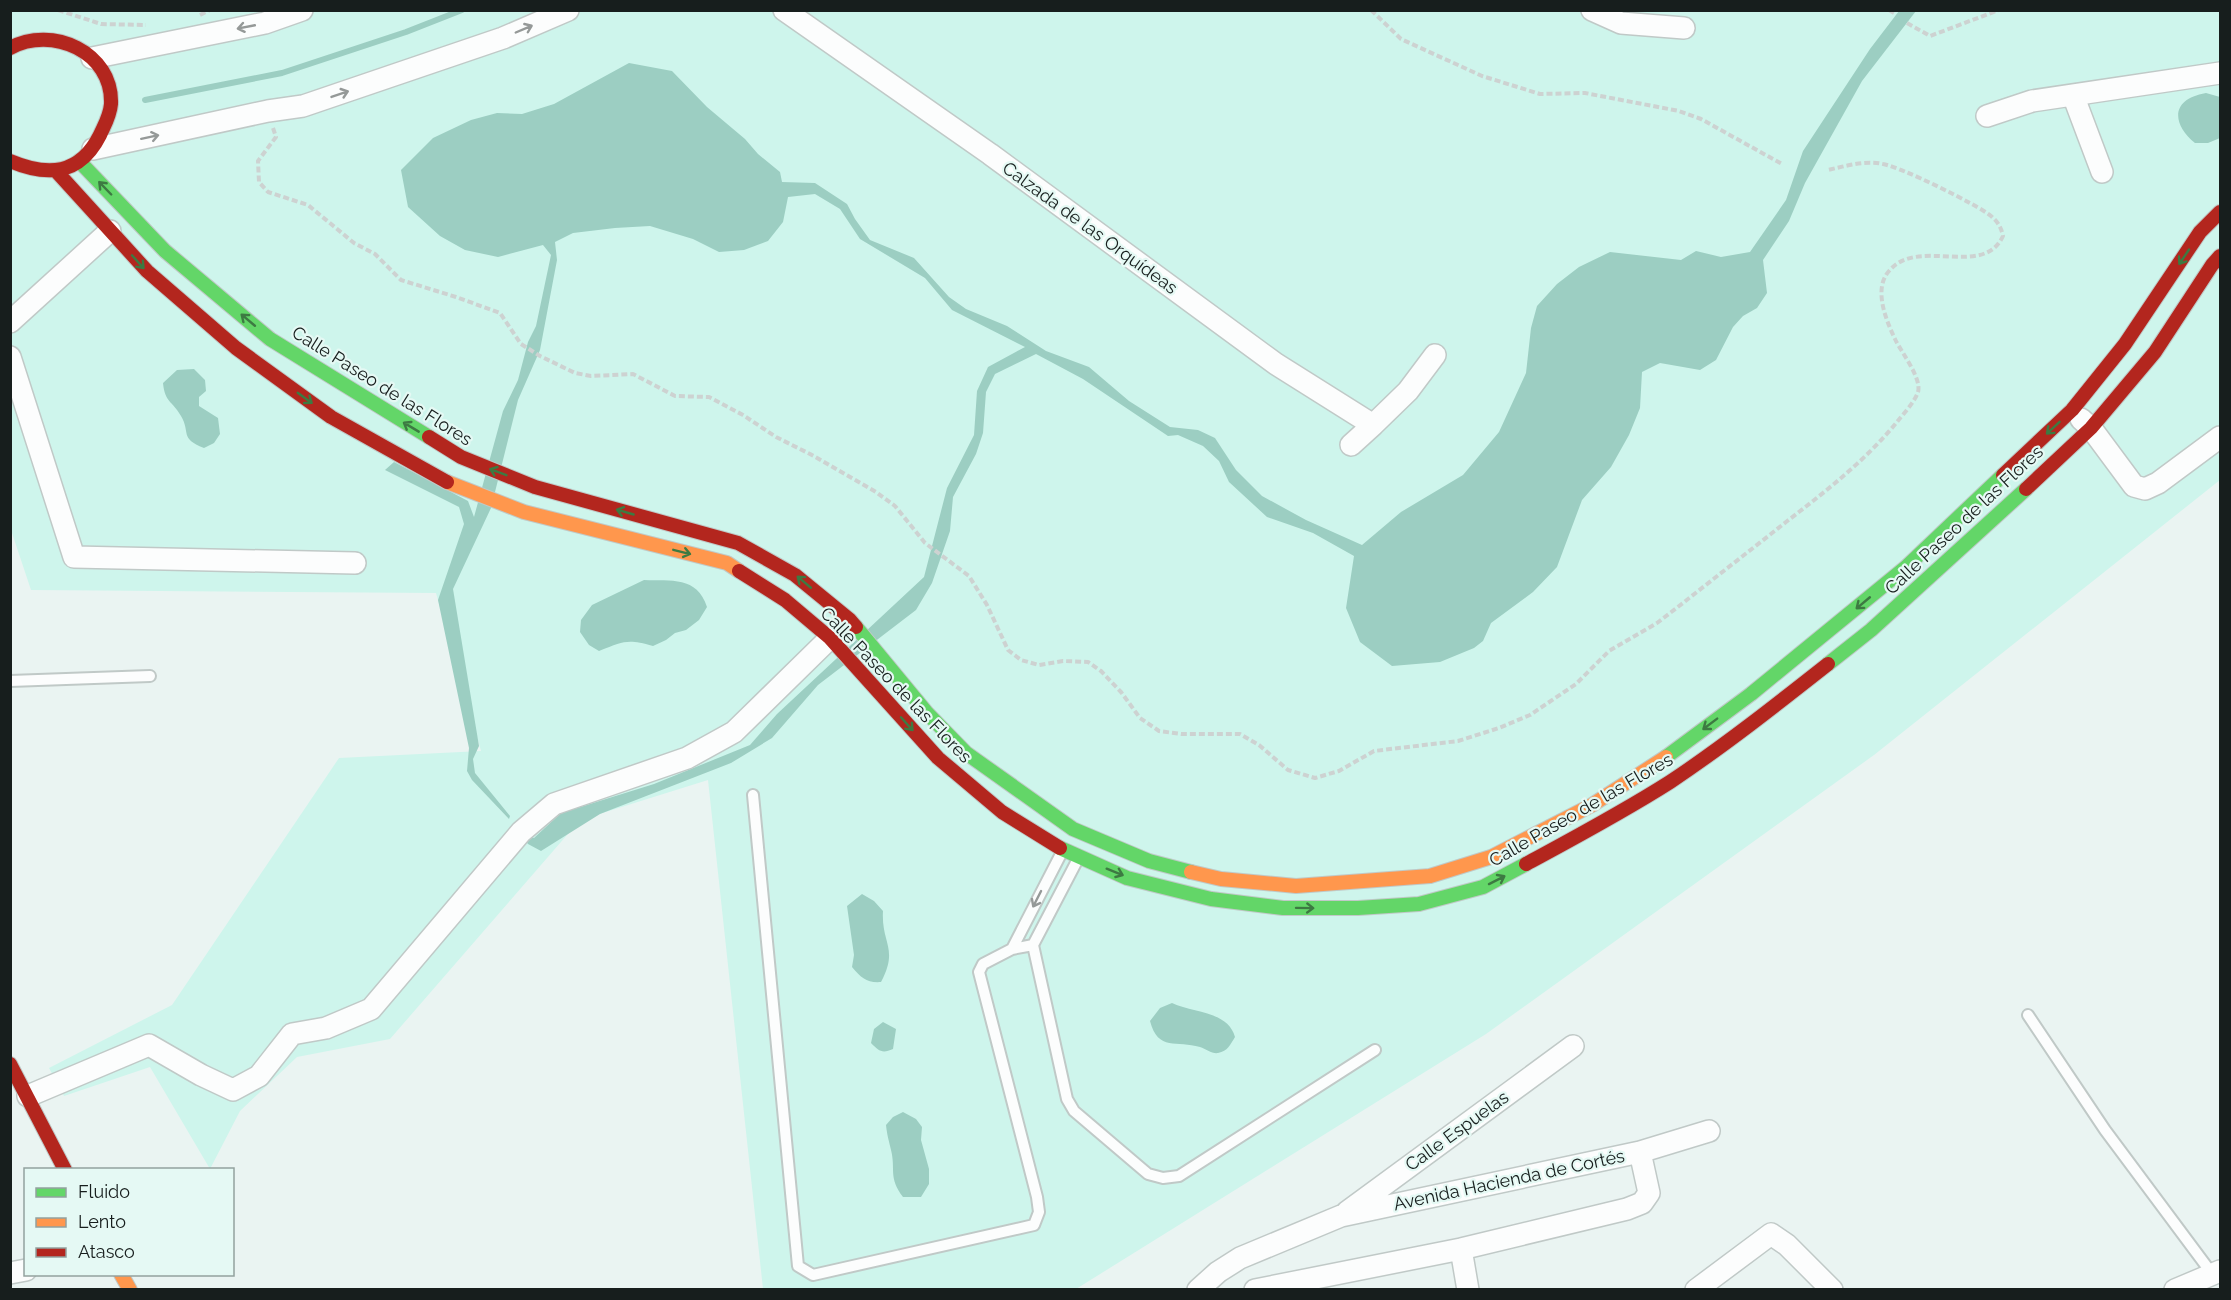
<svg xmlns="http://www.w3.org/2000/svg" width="2231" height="1300" font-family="Raleway,sans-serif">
	<rect width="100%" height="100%" fill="#eaf4f2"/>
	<!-- green -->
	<path fill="#cef5ec" d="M 10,11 L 2220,11 L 2220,480 L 1874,755 L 1486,1034 L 1076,1289 L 763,1289 L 708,780 L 580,820 L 390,1039 L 297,1057 L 240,1111 L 210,1169 L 150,1067 L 64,1096 L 49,1068 L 172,1005 L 339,758 L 481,751 L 436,593 L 31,590 L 10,527 Z"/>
	<!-- water -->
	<path fill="#9ccec2" d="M 1899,11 L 1916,11 L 1862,81 L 1805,183 L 1789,221 L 1763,260 L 1767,293 L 1757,308 L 1743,316 L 1733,327 L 1716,360 L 1700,370 L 1660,363 L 1642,372 L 1640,408 L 1629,435 L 1611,467 L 1582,500 L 1557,567 L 1533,592 L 1491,623 L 1483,641 L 1474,648 L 1440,662 L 1392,666 L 1360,642 L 1346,608 L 1354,556 L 1313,533 L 1267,517 L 1229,482 L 1219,461 L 1203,446 L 1178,435 L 1168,436 L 1083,379 L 1036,354 L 995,374 L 986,392 L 983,433 L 976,454 L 953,497 L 950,531 L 932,583 L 916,610 L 818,685 L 772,738 L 731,763 L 600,814 L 541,851 L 528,844 L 520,834 L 534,838 L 561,813 L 654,784 L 750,745 L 777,714 L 924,577 L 947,488 L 974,435 L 977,391 L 988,367 L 1025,347 L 952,310 L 925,278 L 860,239 L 840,209 L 815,194 L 788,197 L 783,222 L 768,241 L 744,250 L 719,252 L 693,239 L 650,226 L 615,228 L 573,233 L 555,242 L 557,260 L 540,350 L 518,400 L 491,508 L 453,589 L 479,746 L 473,759 L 475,773 L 510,816 L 509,819 L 472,780 L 467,771 L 469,748 L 438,600 L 464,524 L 459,507 L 385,470 L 394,462 L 468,501 L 474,517 L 503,411 L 518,380 L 528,342 L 536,326 L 551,255 L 543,245 L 498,257 L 465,250 L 440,236 L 408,207 L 401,170 L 433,138 L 471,120 L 497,113 L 522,114 L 554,104 L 629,63 L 672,71 L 707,107 L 745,139 L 758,154 L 780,172 L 782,182 L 815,183 L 847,204 L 855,219 L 870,240 L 914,258 L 949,297 L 966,309 L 1007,326 L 1046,351 L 1089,367 L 1129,401 L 1170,427 L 1198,430 L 1215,438 L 1236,470 L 1262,496 L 1306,520 L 1362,545 L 1401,512 L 1463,475 L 1499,432 L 1526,373 L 1531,328 L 1537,306 L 1557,284 L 1579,267 L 1610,252 L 1681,260 L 1696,251 L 1721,257 L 1750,252 L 1786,200 L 1803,151 L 1870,49 Z
		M 2206,93 L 2220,97 L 2220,138 L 2208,143 L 2195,143 C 2171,123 2171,99 2206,93 Z
		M 194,369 L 205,380 L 206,391 L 199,397 L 199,406 L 218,418 L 220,434 L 214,443 L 204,448 C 179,438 191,433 181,416 C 172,400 165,403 163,383 L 177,370 Z
		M 644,580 C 671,581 697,576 707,607 L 699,620 L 686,630 L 675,633 L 666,640 L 653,646 C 627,639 625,641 599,651 L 589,645 L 580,632 L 581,620 L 592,605 Z
		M 862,894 L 874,901 L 883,911 C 881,944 899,948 881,982 C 867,983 861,978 852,967 L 854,955 L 847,906 Z
		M 1172,1003 C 1193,1013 1228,1011 1235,1037 C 1230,1045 1228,1051 1218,1053 C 1212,1054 1206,1049 1200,1047 C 1177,1040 1158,1052 1150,1021 L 1160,1008 Z
		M 883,1022 L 896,1029 L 893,1049 C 882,1054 879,1051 871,1043 L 874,1029 Z
		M 903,1112 L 916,1119 L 922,1127 L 921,1140 L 929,1169 L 929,1184 L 921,1197 L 903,1197 C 888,1177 896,1170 891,1150 C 889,1141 887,1135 886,1125 L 893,1117 Z"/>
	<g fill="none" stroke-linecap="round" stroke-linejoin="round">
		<!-- stream -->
		<path stroke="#9ccec2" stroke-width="6" d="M 145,100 L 282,73 L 406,32 L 462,10"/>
		<!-- lane casing -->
		<g stroke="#c0c9c7" stroke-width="14">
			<path id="lane" d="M 10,681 L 150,676
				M 753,795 L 798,1266 L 813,1275 L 1034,1225 L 1039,1212 L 1037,1197 L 979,972 L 983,964 L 1012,949 L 1033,945
				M 1033,945 L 1067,1099 L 1074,1111 L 1148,1174 L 1163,1178 L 1179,1176 L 1375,1050
				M 1033,945 L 1079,857
				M 1012,949 L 1063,850
				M 2028,1015 L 2105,1130 L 2213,1275"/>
		</g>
		<!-- street casing -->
		<g stroke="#c0c9c7" stroke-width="24">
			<path id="street" d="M 784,10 L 990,154 L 1276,364 L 1373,425 L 1351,445
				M 1592,10 L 1621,23 L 1684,28
				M 92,58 L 265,23 L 302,10
				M 2073,95 L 2102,172
				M 1987,116 L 2032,101 L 2220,73
				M 93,149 L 268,111 L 303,106 L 503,38 L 568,10
				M 10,322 L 110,231
				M 10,357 L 74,557 L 355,563
				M 2081,419 L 2091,428 L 2134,486 L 2145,489 L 2158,483 L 2220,437
				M 1373,425 L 1408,391 L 1435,355
				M 28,1096 L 149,1045 L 201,1075 L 233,1090 L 259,1076 L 292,1034 L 326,1028 L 371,1009 L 521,832 L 554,804 L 687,758 L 734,732 L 830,638
				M 1347,1212 L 1573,1046
				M 1461,1249 L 1468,1290
				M 10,1273 L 26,1270
				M 1198,1290 L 1218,1272 L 1240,1258 L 1341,1216 L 1640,1152 L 1709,1131
				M 1255,1290 L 1461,1249 L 1627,1209 L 1642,1203 L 1649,1193 L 1640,1152
				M 1696,1290 L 1771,1234 L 1787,1245 L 1832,1290
				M 2175,1290 L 2220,1271"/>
		</g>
		<!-- fast casing -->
		<g stroke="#c0c9c7" stroke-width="16">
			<path id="fast" d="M 79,161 L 165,251 L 270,339 L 429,437
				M 856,627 L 927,713 L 966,753 L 1073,829 L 1149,861 L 1191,872
				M 1828,664 L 1871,630 L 2026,489
				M 1666,757 L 1751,694 L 1905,568 L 2003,475
				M 1060,848 L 1127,878 L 1211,899 L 1283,908 L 1358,908 L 1419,904 L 1483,887 L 1526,864"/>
		</g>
		<!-- slow casing -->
		<g stroke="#c0c9c7" stroke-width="16">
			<path id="slow" d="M 447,482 L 524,512 L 727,563 L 739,571
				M 1191,872 L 1221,879 L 1296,886 L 1430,876 L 1491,857 L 1592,805 L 1666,757
				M 121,1274 L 130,1290"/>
		</g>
		<!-- jam casing -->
		<g stroke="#c0c9c7" stroke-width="16">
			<path id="jam" d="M 10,48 C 52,25 113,52 111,104 C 110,116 105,124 100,135 C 80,175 48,177 10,161
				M 57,172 L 147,271 L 236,348 L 331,417 L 447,482
				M 429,437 L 461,457 L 535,487 L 738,543 L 795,575 L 850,620 L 856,627
				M 2003,475 L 2072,410 L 2125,344 L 2200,232 L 2220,212
				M 2026,489 L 2091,428 L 2155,352 L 2212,265 L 2220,256
				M 739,571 L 785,600 L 830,638 L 938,758 L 1002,812 L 1060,848
				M 1526,864 C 1574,838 1623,812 1670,782 C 1724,746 1776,705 1828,664
				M 10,1064 L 65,1170"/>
		</g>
		<!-- path -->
		<path stroke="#cdd2d1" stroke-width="4" stroke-dasharray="6 3" stroke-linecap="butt" d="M 58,10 L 101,24 L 146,25
			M 1371,10 L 1401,39 L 1482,76 L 1540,94 L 1585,93 L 1679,111 L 1701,119 L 1782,164
			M 1889,10 L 1894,13
			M 200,15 L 210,10
			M 1907,23 L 1930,36 L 1999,10
			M 273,128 L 276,137 L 258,161 L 259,182 L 268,192 L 308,205 L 354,243 L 375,254 L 401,280 L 456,297 L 500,313 L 521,344 L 540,356 L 575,373 L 591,376 L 633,374 L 675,396 L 709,397 L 743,415 L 776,437 L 810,454 L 876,492 L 895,506 L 925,543 L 969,576 L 987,605 L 1008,650 L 1021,660 L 1039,665 L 1063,661 L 1088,662 L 1101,671 L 1121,692 L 1140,718 L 1159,731 L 1181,734 L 1240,734 L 1259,745 L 1288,770 L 1315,778 L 1339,771 L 1374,751 L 1458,741 L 1499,728 L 1530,715 L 1576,684 L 1609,651 L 1657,623 L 1683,603 C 1717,576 1752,549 1786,522 C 1826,491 1865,461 1897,422 C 1904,413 1914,403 1918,392 C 1922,378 1901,352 1895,339 C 1886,320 1873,289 1889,271 C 1918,236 1983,279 2003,236 C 2001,227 1998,222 1991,216 C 1978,205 1901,167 1883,164 C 1864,160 1846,166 1828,170"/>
		<!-- lane -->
		<use href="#lane" stroke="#fcfdfd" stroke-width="10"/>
		<!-- street -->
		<use href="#street" stroke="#fcfdfd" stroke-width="21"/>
		<!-- fast -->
		<use href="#fast" stroke="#63d668" stroke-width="14"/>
		<!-- slow -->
		<use href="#slow" stroke="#ff974d" stroke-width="14"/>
		<!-- jam -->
		<use href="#jam" stroke="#b3261e" stroke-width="14"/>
	</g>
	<!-- one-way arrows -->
	<defs><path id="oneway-shaft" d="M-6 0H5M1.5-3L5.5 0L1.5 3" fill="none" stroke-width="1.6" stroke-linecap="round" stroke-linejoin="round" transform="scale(1.5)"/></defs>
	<g stroke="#959998">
		<use href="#oneway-shaft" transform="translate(246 27) rotate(169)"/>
		<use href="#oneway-shaft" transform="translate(524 29) rotate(-23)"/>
		<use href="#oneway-shaft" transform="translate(340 94) rotate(-19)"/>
		<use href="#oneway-shaft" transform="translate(150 137) rotate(-12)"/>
		<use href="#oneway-shaft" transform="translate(1037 899) rotate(117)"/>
	</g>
	<g stroke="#3d7a42">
		<use href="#oneway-shaft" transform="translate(105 188) rotate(-134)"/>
		<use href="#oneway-shaft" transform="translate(2184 257) rotate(124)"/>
		<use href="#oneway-shaft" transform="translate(138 262) rotate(48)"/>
		<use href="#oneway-shaft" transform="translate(248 320) rotate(-140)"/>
		<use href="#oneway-shaft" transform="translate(305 398) rotate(36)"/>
		<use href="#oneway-shaft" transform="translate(411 427) rotate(-149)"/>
		<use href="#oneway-shaft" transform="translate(2053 428) rotate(137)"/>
		<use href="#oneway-shaft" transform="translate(498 472) rotate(-159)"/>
		<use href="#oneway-shaft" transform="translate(625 512) rotate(-164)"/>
		<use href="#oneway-shaft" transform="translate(682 552) rotate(14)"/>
		<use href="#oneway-shaft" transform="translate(804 582) rotate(-140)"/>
		<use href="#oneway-shaft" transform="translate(1863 603) rotate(140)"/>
		<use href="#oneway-shaft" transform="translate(907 724) rotate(48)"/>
		<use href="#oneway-shaft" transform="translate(1710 724) rotate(143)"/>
		<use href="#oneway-shaft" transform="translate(1115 872) rotate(22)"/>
		<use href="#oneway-shaft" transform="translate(1497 880) rotate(-27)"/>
		<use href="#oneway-shaft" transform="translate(1305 908) rotate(1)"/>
	</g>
	<g text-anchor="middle" stroke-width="4.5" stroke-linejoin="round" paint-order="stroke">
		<!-- street labels -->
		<g font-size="18" fill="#171e1d" stroke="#e5f9f4">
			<text transform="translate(1090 228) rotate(36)" y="6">Calzada de las Orquídeas</text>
			<text transform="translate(382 386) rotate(32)" y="6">Calle Paseo de las Flores</text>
			<text transform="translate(1964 520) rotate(-43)" y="6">Calle Paseo de las Flores</text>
			<text transform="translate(896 685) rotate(46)" y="6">Calle Paseo de las Flores</text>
			<text transform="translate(1581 810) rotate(-30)" y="6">Calle Paseo de las Flores</text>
			<text transform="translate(1457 1131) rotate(-36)" y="6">Calle Espuelas</text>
			<text transform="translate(1509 1180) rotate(-12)" y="6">Avenida Hacienda de Cortés</text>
		</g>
	</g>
	<!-- border -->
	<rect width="2231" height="1300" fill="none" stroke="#171e1d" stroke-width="24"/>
	<!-- legend -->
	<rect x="24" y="1168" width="210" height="108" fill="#e5f9f4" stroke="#93a19e" stroke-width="1.5"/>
	<rect x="36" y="1188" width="30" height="9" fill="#63d668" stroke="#93a19e" stroke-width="1.5"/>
	<text x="78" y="1198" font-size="18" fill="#171e1d">Fluido</text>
	<rect x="36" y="1218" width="30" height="9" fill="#ff974d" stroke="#93a19e" stroke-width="1.5"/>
	<text x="78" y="1228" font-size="18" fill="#171e1d">Lento</text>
	<rect x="36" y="1248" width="30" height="9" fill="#b3261e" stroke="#93a19e" stroke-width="1.5"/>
	<text x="78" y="1258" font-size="18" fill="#171e1d">Atasco</text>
</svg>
